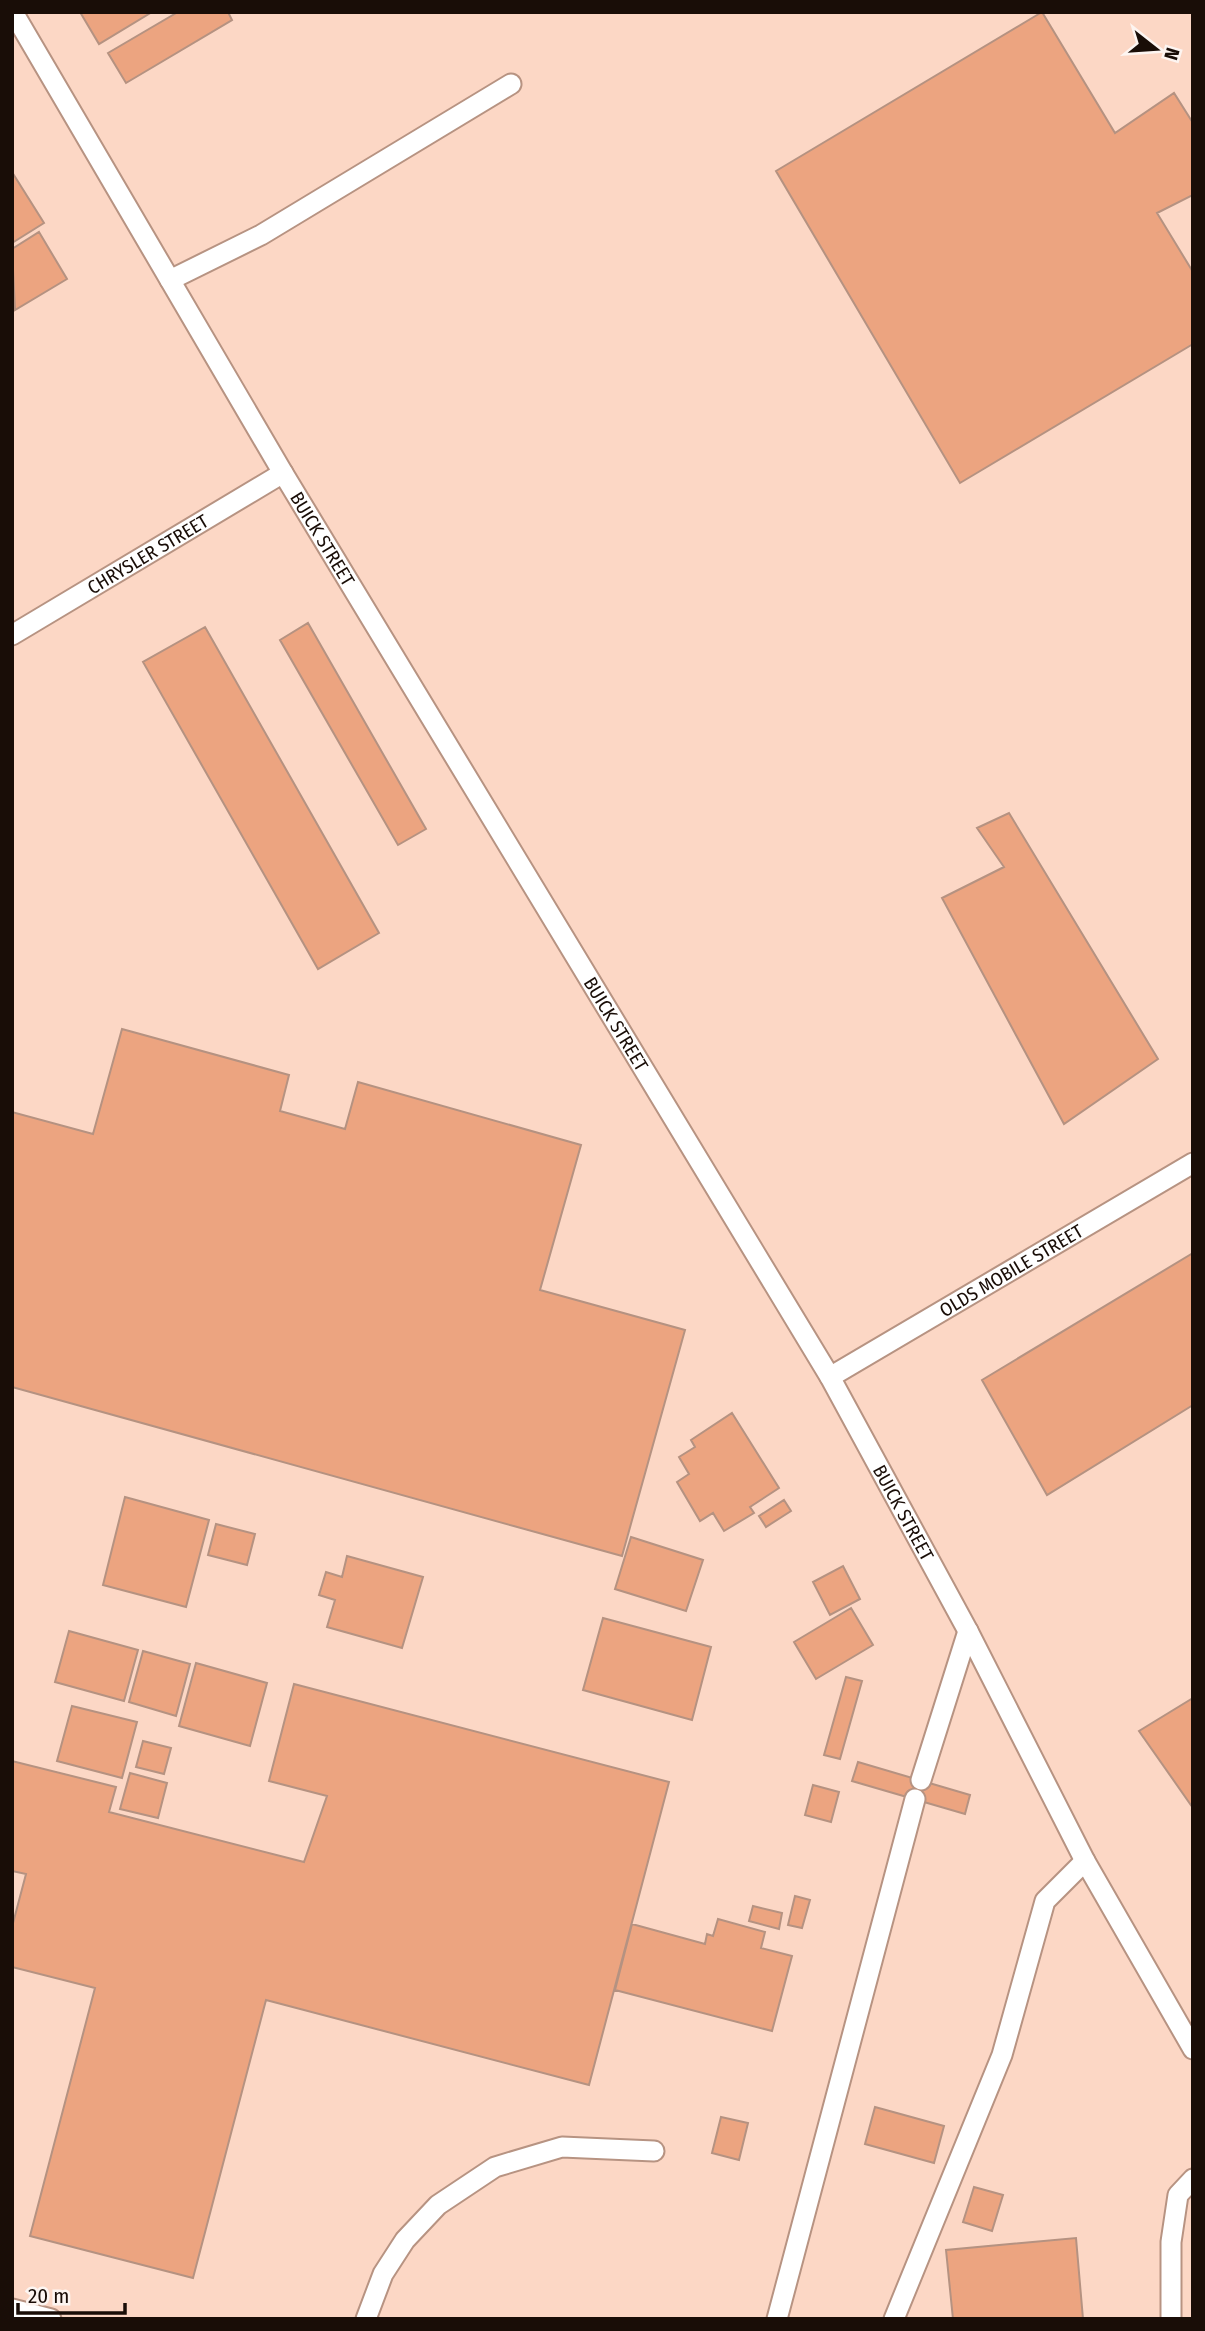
<svg xmlns="http://www.w3.org/2000/svg" width="1205" height="2331" font-family="'Fira Sans Condensed',sans-serif">
	<rect width="100%" height="100%" fill="#fbe4d9"/>
	<!-- built -->
	<path fill="#fcd7c5" d="M 12,12 L 1193,12 L 1193,2319 L 12,2319 Z"/>
	<!-- building -->
	<path fill="#eca480" stroke="#b59281" stroke-width="2" d="M 80,12 L 152,12 L 99,44 Z
		M 178,12 L 228,12 L 232,20 L 126,83 L 108,53 Z
		M 1042,12 L 1115,133 L 1174,93 L 1193,123 L 1193,195 L 1157,213 L 1193,272 L 1193,344 L 960,483 L 776,171 Z
		M 12,172 L 44,223 L 12,243 Z
		M 39,232 L 67,279 L 15,310 L 12,249 Z
		M 308,623 L 426,829 L 398,845 L 280,640 Z
		M 205,627 L 379,933 L 318,969 L 143,662 Z
		M 1009,813 L 1158,1059 L 1064,1124 L 942,898 L 1004,867 L 977,828 Z
		M 122,1029 L 289,1075 L 280,1111 L 345,1129 L 358,1082 L 581,1145 L 540,1290 L 685,1330 L 622,1556 L 12,1387 L 12,1112 L 93,1134 Z
		M 1193,1253 L 1193,1405 L 1047,1495 L 982,1380 Z
		M 732,1413 L 779,1488 L 750,1507 L 754,1513 L 724,1531 L 713,1513 L 700,1521 L 677,1482 L 689,1474 L 679,1457 L 695,1447 L 691,1440 Z
		M 125,1497 L 209,1520 L 186,1607 L 103,1585 Z
		M 784,1500 L 791,1511 L 766,1527 L 759,1516 Z
		M 216,1524 L 255,1534 L 247,1565 L 208,1555 Z
		M 631,1537 L 703,1560 L 686,1611 L 615,1589 Z
		M 347,1556 L 423,1577 L 402,1648 L 327,1627 L 335,1600 L 319,1595 L 326,1572 L 342,1577 Z
		M 843,1566 L 860,1599 L 830,1615 L 813,1582 Z
		M 851,1608 L 873,1645 L 816,1679 L 794,1642 Z
		M 603,1618 L 711,1647 L 692,1720 L 583,1690 Z
		M 69,1631 L 138,1650 L 124,1701 L 55,1682 Z
		M 143,1651 L 190,1664 L 176,1716 L 129,1702 Z
		M 196,1663 L 267,1683 L 250,1746 L 179,1726 Z
		M 846,1677 L 862,1681 L 840,1759 L 824,1755 Z
		M 294,1684 L 669,1782 L 589,2085 L 266,2000 L 193,2278 L 30,2236 L 95,1988 L 12,1967 L 12,1927 L 26,1874 L 12,1871 L 12,1761 L 116,1787 L 109,1812 L 304,1862 L 327,1796 L 269,1781 Z
		M 1193,1698 L 1193,1808 L 1139,1731 Z
		M 72,1706 L 137,1722 L 122,1778 L 57,1761 Z
		M 143,1741 L 171,1748 L 164,1774 L 136,1767 Z
		M 858,1762 L 970,1795 L 965,1814 L 852,1781 Z
		M 130,1773 L 167,1783 L 158,1818 L 120,1809 Z
		M 813,1785 L 839,1792 L 831,1822 L 805,1815 Z
		M 795,1896 L 810,1900 L 802,1928 L 788,1925 Z
		M 753,1906 L 782,1913 L 779,1929 L 749,1921 Z
		M 718,1919 L 765,1932 L 761,1948 L 792,1956 L 772,2031 L 615,1990 L 632,1924 L 705,1944 L 707,1934 L 713,1936 Z
		M 875,2107 L 944,2126 L 934,2163 L 865,2144 Z
		M 721,2117 L 748,2123 L 739,2160 L 712,2153 Z
		M 974,2187 L 1003,2195 L 992,2231 L 963,2222 Z
		M 1076,2238 L 1083,2319 L 953,2319 L 946,2250 Z"/>
	<g fill="none" stroke-linecap="round" stroke-linejoin="round">
		<!-- service casing -->
		<g stroke="#b79382" stroke-width="23">
			<g id="service">
				<path id="s1" d="M 13,12 L 283,473 L 830,1377 L 968,1631 L 1085,1861 L 1193,2049"/>
				<path d="M 170,280 L 261,235 L 511,84"/>
				<path id="s2" d="M 12,635 L 283,473"/>
				<path id="s3" d="M 830,1377 L 1193,1163"/>
				<path d="M 921,1780 L 968,1631"/>
				<path d="M 12,2309 L 51,2319"/>
				<path d="M 366,2319 L 383,2274 L 405,2240 L 438,2205 L 495,2167 L 562,2147 L 654,2151"/>
				<path d="M 777,2319 L 915,1799"/>
				<path d="M 894,2319 L 1002,2055 L 1045,1901 L 1085,1861"/>
				<path d="M 1171,2319 L 1171,2242 L 1178,2195 L 1193,2179"/>
			</g>
		</g>
		<!-- service -->
		<use href="#service" stroke="#fff" stroke-width="19"/>
	</g>
	<g text-anchor="middle" stroke-width="5" stroke-linejoin="round" paint-order="stroke">
		<!-- street labels -->
		<g font-size="19" fill="#190d07" stroke="#fdf5f1">
			<text dy="7" stroke="none"><textPath href="#s1" startOffset="611">BUICK STREET</textPath></text>
			<text dy="7" stroke="none"><textPath href="#s2" startOffset="158">CHRYSLER STREET</textPath></text>
			<text dy="7" stroke="none"><textPath href="#s1" startOffset="1178">BUICK STREET</textPath></text>
			<text dy="7" stroke="none"><textPath href="#s3" startOffset="210">OLDS MOBILE STREET</textPath></text>
			<text dy="7" stroke="none"><textPath href="#s1" startOffset="1745">BUICK STREET</textPath></text>
		</g>
	</g>
	<!-- border -->
	<rect width="1205" height="2331" fill="none" stroke="#190d07" stroke-width="28"/>
	<!-- north arrow -->
	<g transform="translate(1156 49) rotate(107)" stroke="#fdf5f1" stroke-width="5" paint-order="stroke">
	<path d="M0-5L12 26L0 18L-12 26Z" fill="#190d07"/>
	<text y="-10" font-size="19" font-weight="bold" text-anchor="middle" fill="#190d07">N</text>
	</g>
	<!-- scale -->
	<path d="M18 2303v10h107v-10" fill="none" stroke="#190d07" stroke-width="3.5"/>
	<text x="28" y="2303" font-size="21" fill="#190d07" stroke="#fdf5f1" stroke-width="5" paint-order="stroke">20 m</text>
</svg>
